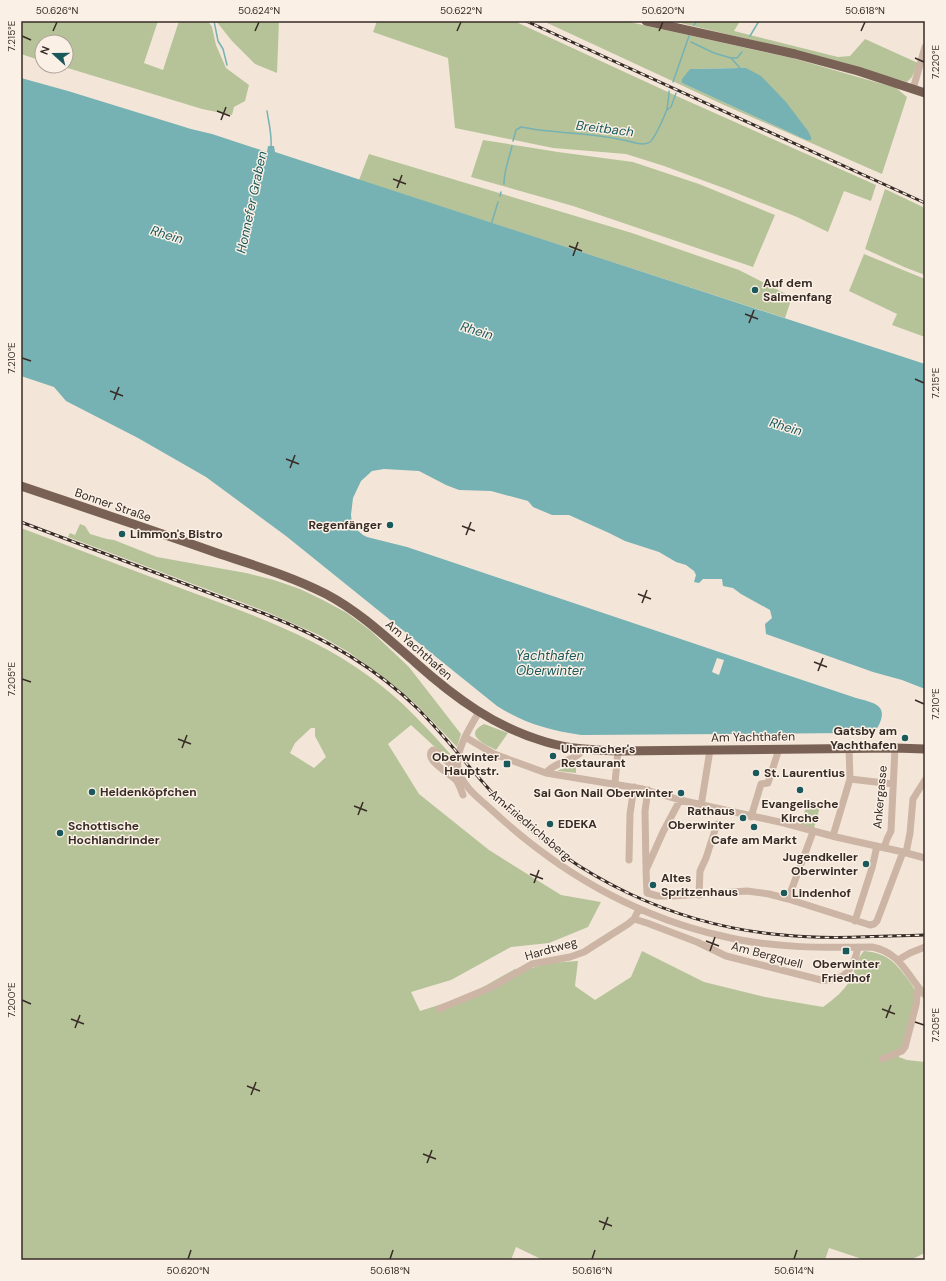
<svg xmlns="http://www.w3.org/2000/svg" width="946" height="1281" font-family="'DM Sans',sans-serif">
	<rect width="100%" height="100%" fill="#f3e6d9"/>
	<!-- green -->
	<path fill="#b6c398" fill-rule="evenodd" d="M 21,21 L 158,21 L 144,63 L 163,70 L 179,21 L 208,21 L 212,27 L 216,45 L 226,68 L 249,85 L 245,101 L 234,107 L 232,115 L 202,109 L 61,66 L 66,66 L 66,42 L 42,42 L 42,61 L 21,54 Z
		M 216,21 L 279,21 L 277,73 L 255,64 L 232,41 Z
		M 377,21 L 514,21 L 681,98 L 876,185 L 871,201 L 844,191 L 828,232 L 797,217 L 729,190 L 664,166 L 626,154 L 553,148 L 455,128 L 448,58 L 373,32 Z
		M 543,21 L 625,21 L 796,59 L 896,88 L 907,97 L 882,174 L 724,105 ZM 740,68 L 746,68 L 811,140 L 806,140 L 682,83 L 690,69 Z
		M 672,21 L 740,21 L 734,31 L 838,57 L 850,56 L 865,39 L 918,63 L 912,77 L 907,82 L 814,55 Z
		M 483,140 L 558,152 L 633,162 L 699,184 L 775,215 L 753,267 L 573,206 L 471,177 Z
		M 369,154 L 632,233 L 739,270 L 792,297 L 785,318 L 359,180 Z
		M 885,189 L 925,208 L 925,275 L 904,267 L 865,249 Z
		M 864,254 L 925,279 L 925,337 L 892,325 L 897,314 L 849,291 Z
		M 80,524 L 85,526 L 90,534 L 107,539 L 114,540 L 157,557 L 246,573 L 274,580 L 300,589 L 321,599 L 347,613 L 371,631 L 409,667 L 461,734 L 457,747 L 418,706 L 396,687 L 350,653 L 319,635 L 267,612 L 68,537 L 70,533 L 75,535 Z
		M 21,528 C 78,549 134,571 191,592 C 253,615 316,637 370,677 C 402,700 428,729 454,758 L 451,760 L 449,760 L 411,725 L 388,744 L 419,794 L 489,850 L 561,895 L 601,902 L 588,927 L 549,943 L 511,947 L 451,980 L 411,992 L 420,1011 L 467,996 L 515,969 L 532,968 L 550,963 L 578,961 L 575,986 L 595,1000 L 631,977 L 642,951 L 704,982 L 765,997 L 823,1007 C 834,999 844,991 850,980 C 856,970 856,959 864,951 C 886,953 894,961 907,978 C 911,984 915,988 916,994 L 903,1047 L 897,1050 L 899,1057 L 907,1060 L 925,1062 L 925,1253 L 910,1260 L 865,1260 L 829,1248 L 825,1260 L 543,1260 L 516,1247 L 511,1260 L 21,1260 ZM 311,728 L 315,728 L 315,736 L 326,757 L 314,768 L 290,753 L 295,743 Z
		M 484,724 L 508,733 L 496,750 C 484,744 463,735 484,724 Z
		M 576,764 L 576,773 L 558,771 L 559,770 Z
		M 807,804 L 820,807 L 814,828 L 800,825 Z"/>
	<!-- water -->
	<path fill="#76b1b3" d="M 740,68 L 746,68 L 761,76 L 786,102 L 808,131 L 811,137 L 811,140 L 806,140 L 682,83 L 682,79 L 690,69 Z
		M 21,78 L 68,91 L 191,129 L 212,134 L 267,152 L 268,146 L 274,146 L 275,152 L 925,364 L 925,689 L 902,680 L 873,672 L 766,634 L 765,624 L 772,618 L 770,610 L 741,594 L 733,588 L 723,586 L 722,579 L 703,579 L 699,583 L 694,582 L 696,575 L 694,571 L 686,565 L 676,562 L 659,552 L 625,541 L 609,533 L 569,515 L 552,515 L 533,507 L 528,501 L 491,491 L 459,490 L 446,485 L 419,471 L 384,469 L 372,471 L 361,481 L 353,498 L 351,515 L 352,523 L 356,529 L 363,535 L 367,537 L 407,547 L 856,698 C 863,700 873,702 878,706 C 886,712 880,725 875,731 L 851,733 L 581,735 C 548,730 524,723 497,706 L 286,536 L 206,477 L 138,438 L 66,401 L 54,387 L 21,376 Z"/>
	<!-- pier -->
	<path fill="#f3e6d9" d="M 717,658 L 724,660 L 719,675 L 712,672 Z"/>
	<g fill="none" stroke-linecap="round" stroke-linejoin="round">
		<!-- stream -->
		<path stroke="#76b1b3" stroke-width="1.5" d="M 214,21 L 218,41 L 223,49 L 227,65
			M 694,25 L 697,21
			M 750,36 L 759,21
			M 691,42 L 714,53 L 731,58 L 740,68
			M 731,58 L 737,58 L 742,52
			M 673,82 L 689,36
			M 667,110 L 671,107 L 676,93
			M 267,111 C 269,124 272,135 271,147
			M 513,141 L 516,130 L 521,127 C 555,134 589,132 623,140 C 630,141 643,147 650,142 C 655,138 665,115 667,109 C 668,103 669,97 669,91
			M 504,184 C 504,170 509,159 512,146
			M 500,196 L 501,192
			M 491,225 L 498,202"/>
		<!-- minor -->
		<path stroke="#ccb5a4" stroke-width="7" d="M 913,89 L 925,47
			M 479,712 C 470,727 455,751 458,768 C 462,787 480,799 494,812 C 559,872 635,916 722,936 C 771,948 822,948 872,947 C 902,953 906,975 925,995
			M 465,737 L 494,754 L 546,773 L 643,789 L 680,800 L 784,823 L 836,837 L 903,852 L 925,858
			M 458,768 L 451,765 L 436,751 L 433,750 L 431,752 C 427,762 449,773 456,780 C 459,784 461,790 463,795
			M 546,773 C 553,762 580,760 582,749
			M 850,779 L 893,784
			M 615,783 L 618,751
			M 680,800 L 663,832 L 646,870 L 647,893 L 658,896 L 672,896 L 747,891 L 769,894 L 788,899 L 870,925 L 874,924 L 877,921 L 903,852
			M 701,806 L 710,750
			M 751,817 L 761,784 L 768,783 L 779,749
			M 833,836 L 850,779 L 849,748
			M 884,848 L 887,839 L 891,831 L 895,748
			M 906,853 L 910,833 L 913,799 L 925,780
			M 629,860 L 630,814 L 634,787
			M 646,868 L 645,811 L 648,790
			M 699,895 L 700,871 L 706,858 L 717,824
			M 788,899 L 813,832
			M 634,919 L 647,923 L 697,942 L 726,956 L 821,980 C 845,982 854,969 858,947
			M 855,921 L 872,868 L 877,846
			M 898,960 L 910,953 L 925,947
			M 439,1009 L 492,987 L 532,964 L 570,957 L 584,952 L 628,924 L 634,919 L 639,909
			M 882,1059 L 902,1051 L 905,1047 L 916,1005 L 918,988"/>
		<!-- major -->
		<path stroke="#7a6156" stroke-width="9" d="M 646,21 L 795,54 L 858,71 L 925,93
			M 21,486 C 86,508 152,530 217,553 C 253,565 291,576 326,594 C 360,612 387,638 416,663 C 454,697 496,728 546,742 C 569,749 594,750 618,751 L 895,748 L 925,749"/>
		<!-- rail casing -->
		<g stroke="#372b26" stroke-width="3">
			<path id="rail" d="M 526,21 L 925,203
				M 21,522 L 265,614 C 321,636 374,666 418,709 C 447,738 471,771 500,801 C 573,878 677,926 783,935 C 830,940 878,936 925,935"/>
		</g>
		<!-- rail -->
		<use href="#rail" stroke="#fbf0e5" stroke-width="1.5" stroke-dasharray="4.5" stroke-linecap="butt"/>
	</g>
	<!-- ticks -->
	<path fill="none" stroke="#372b26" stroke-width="1.5" d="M 53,31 L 57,22M 255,31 L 259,22M 457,31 L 461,22M 659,31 L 663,22M 861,31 L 865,22M 22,36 L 31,40M 915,58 L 924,62M 217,111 L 230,116M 221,120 L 226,107M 393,179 L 406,184M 397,188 L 402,175M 569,246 L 582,251M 573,256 L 578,242M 745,314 L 758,319M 749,323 L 754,310M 22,358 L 31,361M 915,379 L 924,383M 110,391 L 123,396M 114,400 L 119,387M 286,459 L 299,464M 290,468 L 295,455M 462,526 L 475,531M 466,535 L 471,522M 638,594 L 651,599M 642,603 L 647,590M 814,662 L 827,667M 818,671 L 823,658M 22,679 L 31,682M 915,700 L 924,704M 178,739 L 191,744M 182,748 L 187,735M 354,806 L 367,811M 358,815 L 363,802M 530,874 L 543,879M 534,883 L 539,870M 706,941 L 719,946M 710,951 L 715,937M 22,1000 L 31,1004M 882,1009 L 895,1014M 886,1018 L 891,1005M 71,1019 L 84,1024M 915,1022 L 924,1025M 75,1028 L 80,1015M 247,1086 L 260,1091M 251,1095 L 256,1082M 423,1154 L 436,1159M 427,1163 L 432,1150M 599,1221 L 612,1226M 603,1230 L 608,1217M 188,1259 L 191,1250M 390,1259 L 393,1250M 592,1259 L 595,1250M 794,1259 L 797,1250"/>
	<!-- markers -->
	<g fill="#19595c" stroke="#fbf0e5" stroke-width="1.5">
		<circle cx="755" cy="290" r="4"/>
		<circle cx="390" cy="525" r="4"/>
		<circle cx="122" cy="534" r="4"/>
		<circle cx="905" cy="738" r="4"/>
		<circle cx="553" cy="756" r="4"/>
		<rect x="503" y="760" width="8" height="8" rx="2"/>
		<circle cx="756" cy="773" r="4"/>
		<circle cx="800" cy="790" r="4"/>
		<circle cx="92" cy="792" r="4"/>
		<circle cx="681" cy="793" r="4"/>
		<circle cx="743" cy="818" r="4"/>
		<circle cx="550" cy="824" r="4"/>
		<circle cx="754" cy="827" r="4"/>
		<circle cx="60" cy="833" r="4"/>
		<circle cx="866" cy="864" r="4"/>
		<circle cx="653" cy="885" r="4"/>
		<circle cx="784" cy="893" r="4"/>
		<rect x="842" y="947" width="8" height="8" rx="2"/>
	</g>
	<g text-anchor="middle" stroke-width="3" stroke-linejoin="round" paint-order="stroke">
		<!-- poi labels -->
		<g font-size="12" font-weight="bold" fill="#372b26" stroke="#fbf0e5" text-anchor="start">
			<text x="763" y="287">Auf dem<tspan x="763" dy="14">Salmenfang</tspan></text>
			<text x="382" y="529" text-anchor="end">Regenfänger</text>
			<text x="130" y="538">Limmon's Bistro</text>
			<text x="897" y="735" text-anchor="end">Gatsby am<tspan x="897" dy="14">Yachthafen</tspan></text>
			<text x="561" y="753">Uhrmacher's<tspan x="561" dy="14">Restaurant</tspan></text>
			<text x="499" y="761" text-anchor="end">Oberwinter<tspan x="499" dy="14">Hauptstr.</tspan></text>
			<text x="764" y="777">St. Laurentius</text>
			<text x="100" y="796">Heldenköpfchen</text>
			<text x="673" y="797" text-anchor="end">Sai Gon Nail Oberwinter</text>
			<text x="800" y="808" text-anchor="middle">Evangelische<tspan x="800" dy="14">Kirche</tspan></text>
			<text x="735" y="815" text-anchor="end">Rathaus<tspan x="735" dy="14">Oberwinter</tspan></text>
			<text x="558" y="828">EDEKA</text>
			<text x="68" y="830">Schottische<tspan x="68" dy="14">Hochlandrinder</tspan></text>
			<text x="754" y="844" text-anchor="middle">Cafe am Markt</text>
			<text x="858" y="861" text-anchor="end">Jugendkeller<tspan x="858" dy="14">Oberwinter</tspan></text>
			<text x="661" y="882">Altes<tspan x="661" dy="14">Spritzenhaus</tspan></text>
			<text x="792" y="897">Lindenhof</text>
			<text x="846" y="968" text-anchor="middle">Oberwinter<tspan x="846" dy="14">Friedhof</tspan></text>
		</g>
		<!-- street labels -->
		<g font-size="12" fill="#372b26" stroke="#fbf0e5">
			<text transform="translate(113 505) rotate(19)" y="4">Bonner Straße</text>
			<text transform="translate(419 650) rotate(41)" y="4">Am Yachthafen</text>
			<text transform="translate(753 737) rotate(-1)" y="4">Am Yachthafen</text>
			<text transform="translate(880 797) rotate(-85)" y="4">Ankergasse</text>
			<text transform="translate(530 825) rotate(40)" y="4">Am Friedrichsberg</text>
			<text transform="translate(551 949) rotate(-16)" y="4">Hardtweg</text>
			<text transform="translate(767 955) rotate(15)" y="4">Am Bergquell</text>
		</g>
		<!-- water labels -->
		<g font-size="13" font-style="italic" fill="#19595c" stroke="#fbf0e5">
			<text transform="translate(605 128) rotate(7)" y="5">Breitbach</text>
			<text transform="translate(251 202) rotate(-78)" y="5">Honnefer Graben</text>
			<text transform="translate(167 234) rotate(17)" y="5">Rhein</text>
			<text transform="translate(477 330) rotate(17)" y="5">Rhein</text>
			<text transform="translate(786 426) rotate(17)" y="5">Rhein</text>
			<text x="550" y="660">Yachthafen<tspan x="550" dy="15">Oberwinter</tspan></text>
		</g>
	</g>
	<!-- border -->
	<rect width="946" height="1281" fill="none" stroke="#fbf0e5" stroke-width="44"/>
	<!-- north arrow -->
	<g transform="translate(54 54) rotate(291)"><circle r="19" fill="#fbf0e5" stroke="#ada199"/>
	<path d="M0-3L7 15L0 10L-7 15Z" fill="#19595c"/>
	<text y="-6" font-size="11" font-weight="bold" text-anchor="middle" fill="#372b26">N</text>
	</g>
	<rect x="22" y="22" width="902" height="1237" fill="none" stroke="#372b26" stroke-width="1.5"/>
	<g font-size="10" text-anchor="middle" fill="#372b26">
		<text x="57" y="14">50.626°N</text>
		<text x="259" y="14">50.624°N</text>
		<text x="461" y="14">50.622°N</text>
		<text x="663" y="14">50.620°N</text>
		<text x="865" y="14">50.618°N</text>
		<text transform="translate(11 36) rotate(-90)" y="4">7.215°E</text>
		<text transform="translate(935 62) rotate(-90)" y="4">7.220°E</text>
		<text transform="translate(11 358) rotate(-90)" y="4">7.210°E</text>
		<text transform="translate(935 383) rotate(-90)" y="4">7.215°E</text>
		<text transform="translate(11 679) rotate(-90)" y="4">7.205°E</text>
		<text transform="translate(935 704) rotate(-90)" y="4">7.210°E</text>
		<text transform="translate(11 1000) rotate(-90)" y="4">7.200°E</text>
		<text transform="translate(935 1025) rotate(-90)" y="4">7.205°E</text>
		<text x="188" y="1274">50.620°N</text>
		<text x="390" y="1274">50.618°N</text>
		<text x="592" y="1274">50.616°N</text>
		<text x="794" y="1274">50.614°N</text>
	</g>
</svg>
